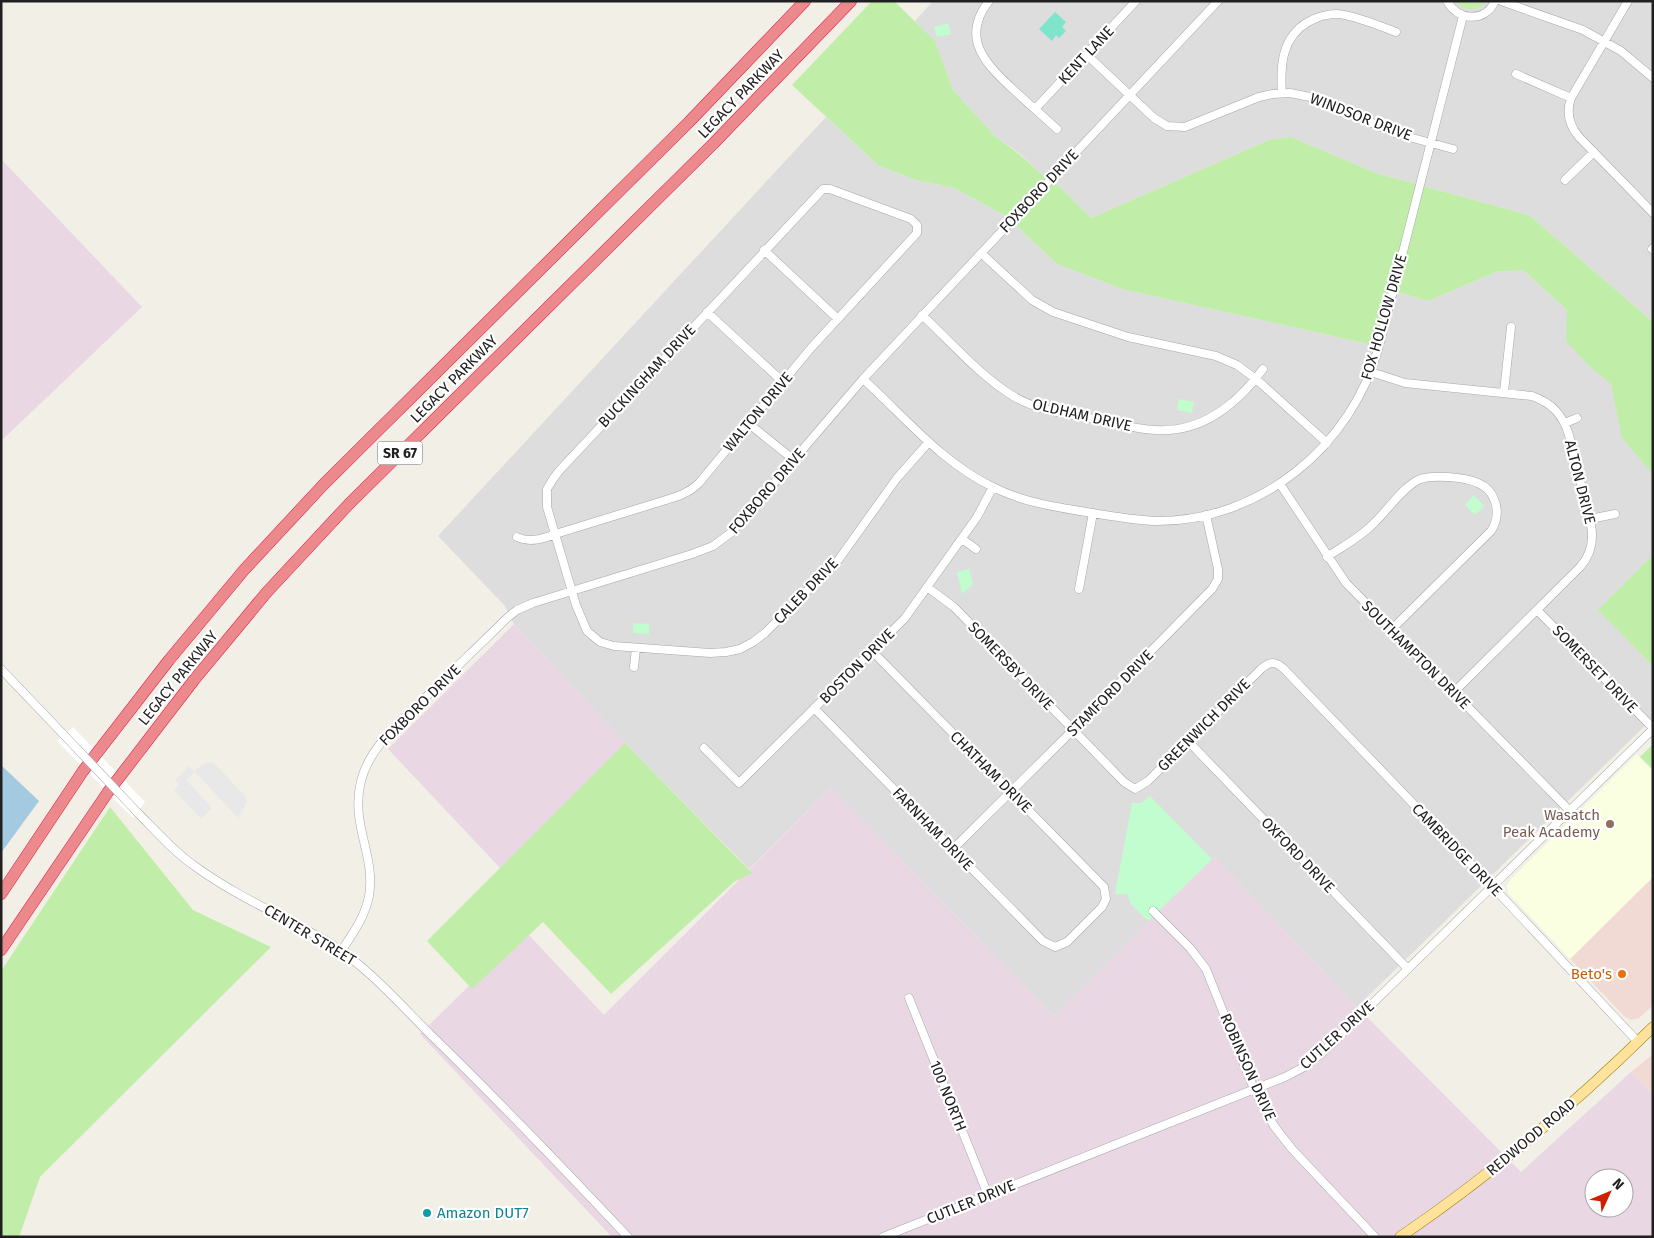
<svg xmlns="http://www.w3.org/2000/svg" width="1654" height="1238" font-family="'Fira Sans',sans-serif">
	<rect width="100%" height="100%" fill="#f1efe6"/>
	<!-- residential -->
	<path fill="#dedddd" d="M 933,1 L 1653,1 L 1653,322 L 1529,215 L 1376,173 L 1291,137 L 1269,140 L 1091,218 L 1059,186 L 1038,171 L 1019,153 L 995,136 L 953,90 L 935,42 L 915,21 Z
		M 826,117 L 879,166 L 916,180 L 954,188 L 1006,216 L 1057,264 L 1122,289 L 1373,345 L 1387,289 L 1428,301 L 1496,272 L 1523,270 L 1567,310 L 1616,383 L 1653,474 L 1653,555 L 1599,610 L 1653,666 L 1653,718 L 1357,1007 L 1214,857 L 1054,1016 L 831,788 L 749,869 L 627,745 L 514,624 L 505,606 L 438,536 Z"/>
	<!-- commercial -->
	<path fill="#f2dad4" d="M 1653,877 L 1653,1005 L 1639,1018 L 1631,1020 L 1624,1016 L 1570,959 Z
		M 1653,1054 L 1653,1094 L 1631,1072 Z"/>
	<!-- industrial -->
	<path fill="#ead7e4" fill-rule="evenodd" d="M 1,159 L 142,307 L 1,441 Z
		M 514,624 L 627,745 L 502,870 L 388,749 Z
		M 831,788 L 1054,1016 L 1214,857 L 1357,1007 L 1521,1172 L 1631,1072 L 1653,1094 L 1653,1237 L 612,1237 L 420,1034 L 525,931 L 604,1015 ZM 1594,1178 L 1624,1178 L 1624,1208 L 1594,1208 Z"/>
	<!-- education -->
	<path fill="#faffe1" d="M 1637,754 L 1653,770 L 1653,877 L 1570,959 L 1508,893 L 1507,885 L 1511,879 Z"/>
	<!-- grass -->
	<path fill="#c0eea9" d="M 872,1 L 894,1 L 935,41 L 953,90 L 995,136 L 1019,154 L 1038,171 L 1059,186 L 1091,218 L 1269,140 L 1291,137 L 1376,173 L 1529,215 L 1653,322 L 1653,474 L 1622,438 L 1611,384 L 1589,366 L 1566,341 L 1567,310 L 1523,270 L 1496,272 L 1428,301 L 1387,289 L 1373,345 L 1122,289 L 1057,264 L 1006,216 L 954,188 L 916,180 L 879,166 L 792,85 Z
		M 1455,1 L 1486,1 C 1477,12 1464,12 1455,1 Z
		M 1653,555 L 1653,666 L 1598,610 Z
		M 625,743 L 752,873 L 734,882 L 611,994 L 543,922 L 472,989 L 427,941 Z
		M 1653,744 L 1653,770 L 1640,757 Z
		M 110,807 L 193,910 L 271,947 L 40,1177 L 19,1237 L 1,1237 L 1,971 Z"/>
	<!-- park -->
	<path fill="#c1fdcf" d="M 948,23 L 951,34 L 937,37 L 934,27 Z
		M 1179,399 L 1194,402 L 1192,413 L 1177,410 Z
		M 1474,495 L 1484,506 L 1475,515 L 1465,505 Z
		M 969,569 L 973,584 L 962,594 L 957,572 Z
		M 633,623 L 649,624 L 649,634 L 633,633 Z
		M 1150,796 L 1212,859 L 1148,921 L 1131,904 L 1127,894 L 1115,894 L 1132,803 L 1141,803 Z"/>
	<!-- pitch -->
	<path fill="#7fe4cc" d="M 1055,12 L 1066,22 L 1062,27 L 1066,31 L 1059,38 L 1056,35 L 1052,41 L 1039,29 Z"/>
	<!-- parking -->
	<path fill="#e8e8e8" d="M 211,762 L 217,766 L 245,796 L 247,802 L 238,818 L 195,772 L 186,780 L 212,808 L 201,819 L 174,790 L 179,785 L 175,780 L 189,766 L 194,771 L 204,764 Z"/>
	<!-- water -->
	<path fill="#a4cae1" d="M 1,765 L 39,801 L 1,853 Z"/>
	<!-- pier -->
	<path fill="#fff" d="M 73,727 L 145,802 L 133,818 L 57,741 Z"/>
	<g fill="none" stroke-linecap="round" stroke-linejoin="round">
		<!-- minor casing -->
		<g stroke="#a7a7a7" stroke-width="9">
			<path id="minor" d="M 989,1 C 958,40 989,67 1017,93 C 1030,105 1044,117 1057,129
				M 1447,1 C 1458,21 1485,23 1495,1
				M 1501,1 L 1583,30 L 1621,51 L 1653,78
				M 1628,1 L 1571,98 C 1566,112 1569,125 1579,137 L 1653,213
				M 1087,55 L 1154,118 L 1167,126 L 1185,127 L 1259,97 L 1273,94 L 1290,93 L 1310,97 L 1398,134 L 1453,149
				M 1516,74 L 1571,98
				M 1282,93 C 1280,65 1282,37 1308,22 C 1317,17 1327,14 1337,14 C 1355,15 1379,26 1396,32
				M 1035,109 L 1136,1
				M 1565,180 L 1594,152
				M 1652,249 L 1653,248
				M 764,250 L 838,319
				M 981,253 L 1032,300 L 1053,312 L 1128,337 L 1216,356 L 1237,365 L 1256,379 L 1327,443
				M 707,312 L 783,382
				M 922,315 C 951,342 979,375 1013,396 C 1036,410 1063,413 1089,418 C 1111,422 1134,429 1156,430 C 1203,433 1237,404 1263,369
				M 1371,372 L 1405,383 L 1532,396 C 1552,403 1563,415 1569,435 L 1591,525 C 1594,541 1590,556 1580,567 L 1453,693
				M 863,379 C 904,416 942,463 993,487 C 1020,501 1050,506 1080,511 C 1104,515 1130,520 1155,521 C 1260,522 1352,446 1379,346 L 1463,16
				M 1504,392 L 1511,327
				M 748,423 L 794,460
				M 1565,423 L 1577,418
				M 1280,484 L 1346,583 L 1570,811
				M 1590,519 L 1615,514
				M 517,537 C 532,544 547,537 562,532 L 666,500 C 679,496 689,493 699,483 L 811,348 L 917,233 L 917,225 L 911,219 L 830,189 L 823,189 L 559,471 L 553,479 L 547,489 L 547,507 L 576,605 L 587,631 L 600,642 L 614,646 L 710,653 L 726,652 L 740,649 L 753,642 L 765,633 L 839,559 L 897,478 L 929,442
				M 962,539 L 976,549
				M 1327,557 C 1343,546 1361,537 1374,523 C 1387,511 1402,488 1418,480 C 1430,474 1465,477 1478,483 C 1485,486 1491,491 1494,499 C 1499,510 1497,522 1491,531 L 1391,630
				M 927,587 L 954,607 L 1124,782 L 1135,789 L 1148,781 L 1261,669 C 1270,661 1275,661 1284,669 L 1493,887 L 1638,1042
				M 1079,589 L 1093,513
				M 1537,610 L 1653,728
				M 634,667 L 636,648
				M 1,669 L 64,735
				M 814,708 L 1043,941 L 1055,947 L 1067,942 L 1102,907 L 1106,899 L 1104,887 L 872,651
				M 1188,741 L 1408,969
				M 704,748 L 739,783 L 905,618 L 977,517 L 993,487
				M 137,812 C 156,831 174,852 196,867 C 236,896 283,916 326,941 C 367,966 397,1001 430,1034 C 498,1100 563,1168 628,1237
				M 953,849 L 1081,722 L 1212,589 L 1218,579 L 1218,569 L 1206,515
				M 1153,911 L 1190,948 L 1206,969 L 1254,1089 L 1274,1126 L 1292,1149 L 1375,1237
				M 342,950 C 353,933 365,917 369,896 C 376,855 350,825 361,781 C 370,745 403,720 428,695 C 454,669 481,644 507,618 L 517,610 L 533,603 L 692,554 L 713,546 L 732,532 L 863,379 L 1218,1
				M 909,998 L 988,1195
				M 883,1237 L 1285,1077 L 1304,1067 L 1322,1053 L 1653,729"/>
		</g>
		<!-- major casing -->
		<g stroke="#9c7f00" stroke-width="11">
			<path id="major" d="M 1400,1237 C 1491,1175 1575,1104 1653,1027"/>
		</g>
		<!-- highway casing -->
		<g stroke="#e61c43" stroke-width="12">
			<path id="highway" d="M 1,894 L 83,771 L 169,660 L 244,570 L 324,484 L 689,122 L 805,1
				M 1,950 L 108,792 L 194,680 L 267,592 L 349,504 L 714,143 L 851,1"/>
		</g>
		<!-- minor -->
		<use href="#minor" stroke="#fff" stroke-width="8"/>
		<!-- major -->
		<use href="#major" stroke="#ffe39d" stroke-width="10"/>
		<!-- highway -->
		<use href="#highway" stroke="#ec898d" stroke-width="11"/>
		<!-- minor-bridge casing -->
		<g stroke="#a7a7a7" stroke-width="9" stroke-linecap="butt">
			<path id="minor-bridge" d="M 64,735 L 137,812"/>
		</g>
		<!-- minor-bridge -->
		<use href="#minor-bridge" stroke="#fff" stroke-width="8"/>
	</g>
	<!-- markers -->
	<circle fill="#8d6e63" stroke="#fff" stroke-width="2" cx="1610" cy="824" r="5"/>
	<circle fill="#e8710a" stroke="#fff" stroke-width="2" cx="1622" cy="974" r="5"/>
	<circle fill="#0f9aa8" stroke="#fff" stroke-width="2" cx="427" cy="1213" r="5"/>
	<g text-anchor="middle" stroke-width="4.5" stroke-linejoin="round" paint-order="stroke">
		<!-- shield labels -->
		<rect fill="#fff" stroke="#636363" stroke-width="1" x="377.5" y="441.5" width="45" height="23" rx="4"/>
		<g font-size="14" font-weight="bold" fill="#202020">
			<text x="400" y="458">SR 67</text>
		</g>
		<!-- street labels -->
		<g font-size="15" fill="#202020" stroke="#fff">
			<text transform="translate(1086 55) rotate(-47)" y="5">KENT LANE</text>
			<text transform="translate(741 94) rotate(-46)" y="5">LEGACY PARKWAY</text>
			<text transform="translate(1361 117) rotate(21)" y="5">WINDSOR DRIVE</text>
			<text transform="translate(1039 191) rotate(-47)" y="5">FOXBORO DRIVE</text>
			<text transform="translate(1384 317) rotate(-74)" y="5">FOX HOLLOW DRIVE</text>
			<text transform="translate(647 376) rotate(-47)" y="5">BUCKINGHAM DRIVE</text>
			<text transform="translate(454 379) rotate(-45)" y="5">LEGACY PARKWAY</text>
			<text transform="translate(758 412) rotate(-50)" y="5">WALTON DRIVE</text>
			<text transform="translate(1082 415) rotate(13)" y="5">OLDHAM DRIVE</text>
			<text transform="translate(1580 482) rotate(76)" y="5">ALTON DRIVE</text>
			<text transform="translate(767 491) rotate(-49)" y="5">FOXBORO DRIVE</text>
			<text transform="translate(806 591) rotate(-46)" y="5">CALEB DRIVE</text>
			<text transform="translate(1416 655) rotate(45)" y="5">SOUTHAMPTON DRIVE</text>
			<text transform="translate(857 666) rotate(-45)" y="5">BOSTON DRIVE</text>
			<text transform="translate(1011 666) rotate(46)" y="5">SOMERSBY DRIVE</text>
			<text transform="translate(1595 669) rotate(46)" y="5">SOMERSET DRIVE</text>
			<text transform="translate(178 678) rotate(-51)" y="5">LEGACY PARKWAY</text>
			<text transform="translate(1110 693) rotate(-45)" y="5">STAMFORD DRIVE</text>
			<text transform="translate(420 705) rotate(-45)" y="5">FOXBORO DRIVE</text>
			<text transform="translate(1204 725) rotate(-45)" y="5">GREENWICH DRIVE</text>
			<text transform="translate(991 772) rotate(45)" y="5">CHATHAM DRIVE</text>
			<text transform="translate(933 829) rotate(46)" y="5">FARNHAM DRIVE</text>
			<text transform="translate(1457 850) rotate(46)" y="5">CAMBRIDGE DRIVE</text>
			<text transform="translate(1298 855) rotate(46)" y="5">OXFORD DRIVE</text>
			<text transform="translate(310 935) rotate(31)" y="5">CENTER STREET</text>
			<text transform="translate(1337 1035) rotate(-42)" y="5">CUTLER DRIVE</text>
			<text transform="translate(1248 1067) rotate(66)" y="5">ROBINSON DRIVE</text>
			<text transform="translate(948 1096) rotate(68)" y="5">100 NORTH</text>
			<text transform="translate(1531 1137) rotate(-40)" y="5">REDWOOD ROAD</text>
			<text transform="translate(971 1202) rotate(-22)" y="5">CUTLER DRIVE</text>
		</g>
		<!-- education labels -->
		<g font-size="15" fill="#785e54" stroke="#fff" text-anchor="end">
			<text x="1600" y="820">Wasatch<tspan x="1600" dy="17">Peak Academy</tspan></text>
		</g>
		<!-- food labels -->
		<g font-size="15" fill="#c56008" stroke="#fff" text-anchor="end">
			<text x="1612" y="979">Beto's</text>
		</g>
		<!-- culture labels -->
		<g font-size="15" fill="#0d838f" stroke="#fff" text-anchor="start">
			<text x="437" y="1218">Amazon DUT7</text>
		</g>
	</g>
	<!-- border -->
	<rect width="1654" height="1238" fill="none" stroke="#202020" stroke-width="5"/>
	<!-- north arrow -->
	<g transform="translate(1609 1193) rotate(46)"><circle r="24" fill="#ffffff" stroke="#a6a6a6"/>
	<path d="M0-4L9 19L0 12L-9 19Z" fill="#d01f00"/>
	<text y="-8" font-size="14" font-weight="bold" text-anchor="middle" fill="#202020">N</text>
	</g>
</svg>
